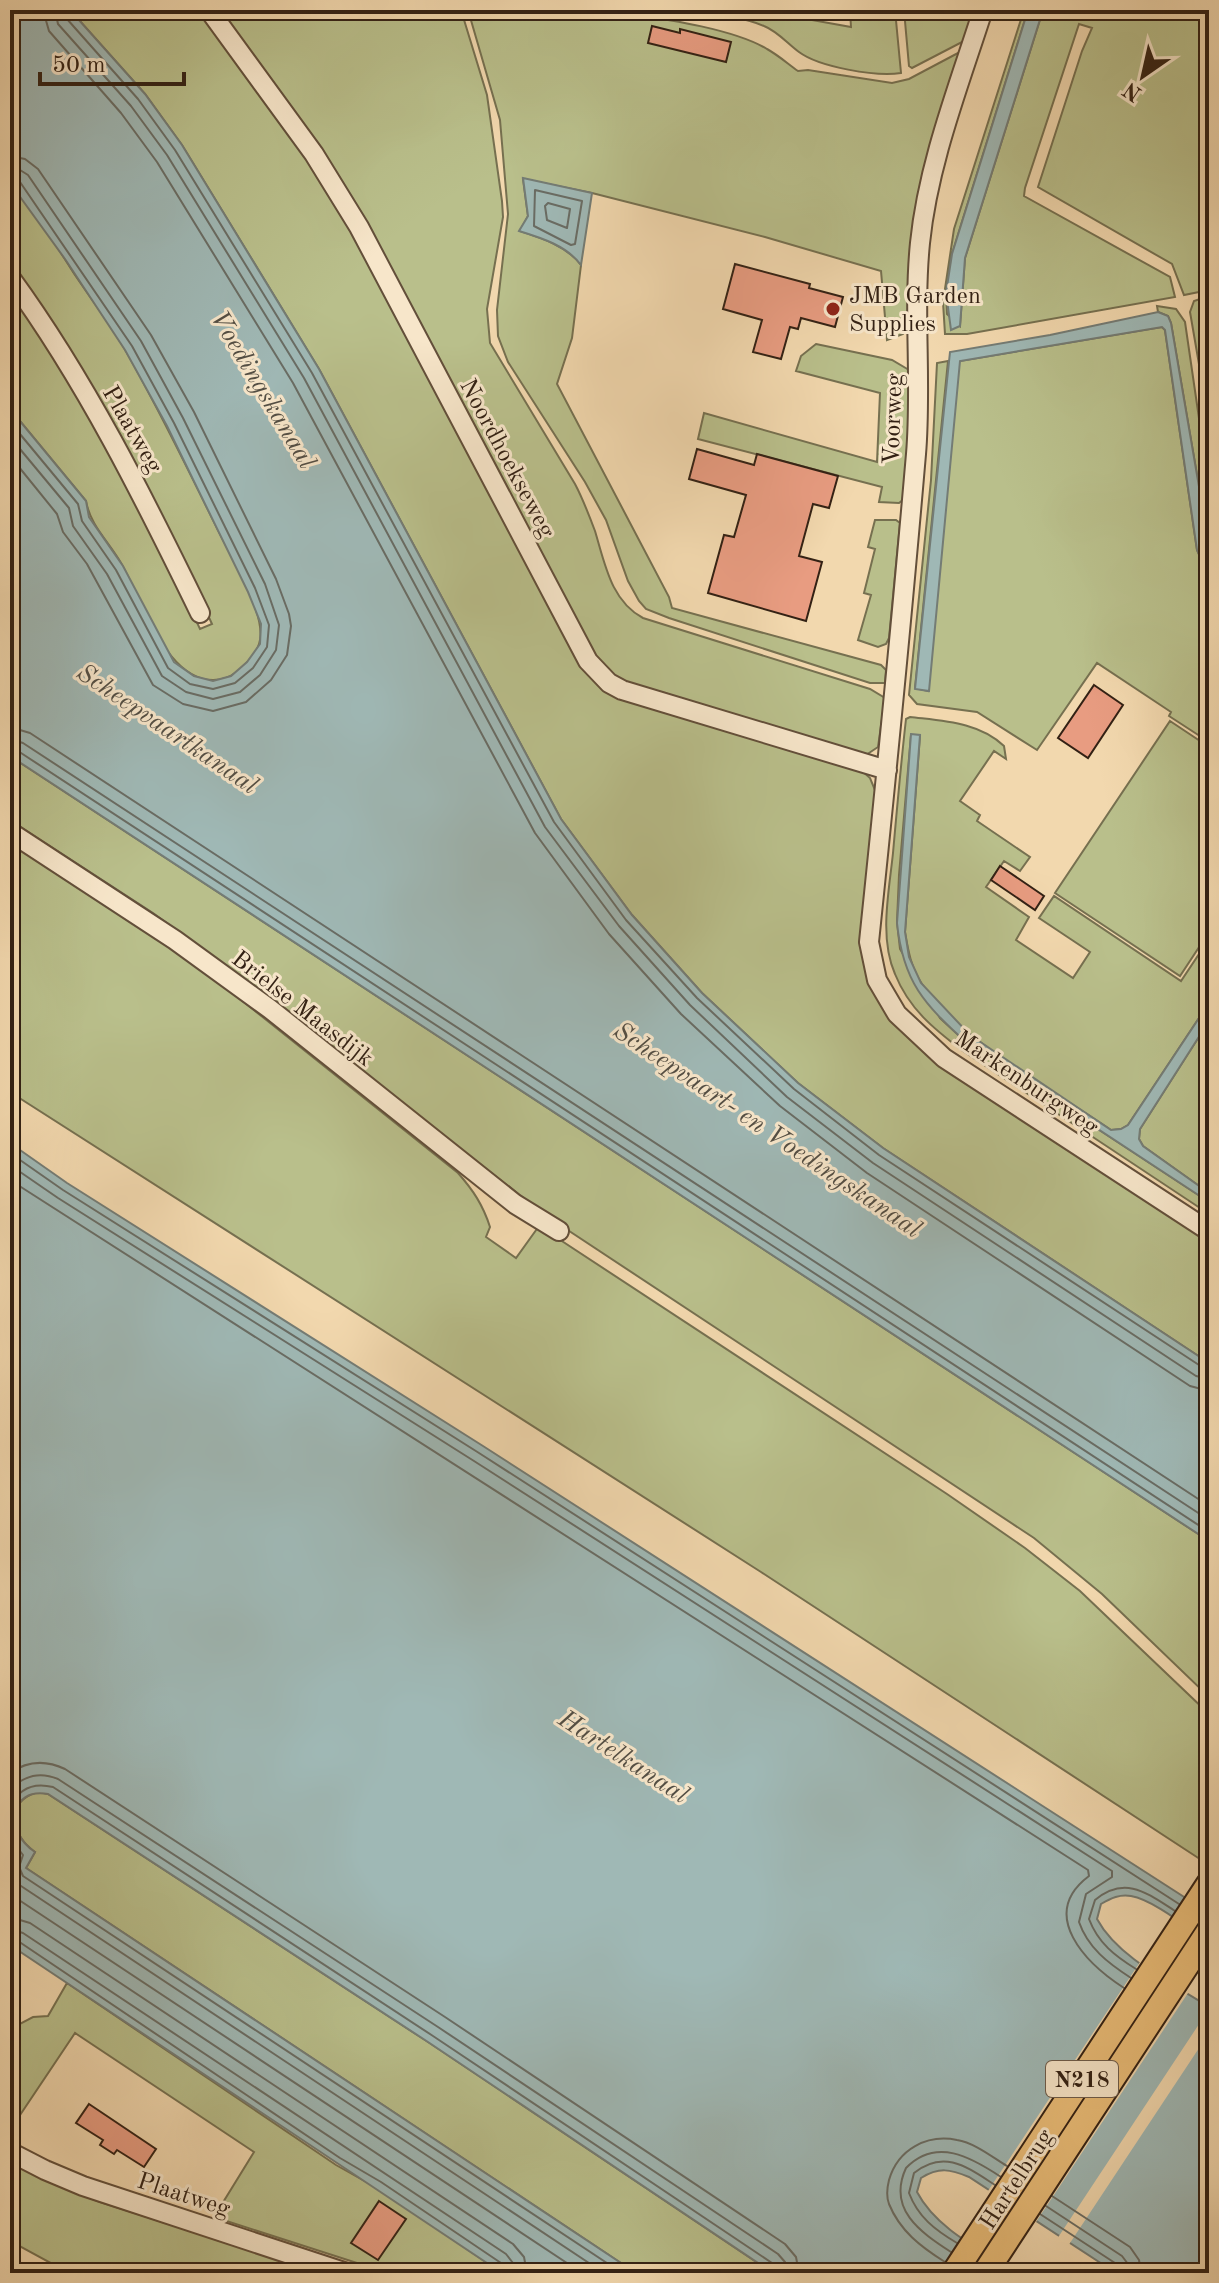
<svg xmlns="http://www.w3.org/2000/svg" width="1219" height="2283" font-family="'Old Standard TT',serif">
	<rect width="100%" height="100%" fill="#f2d8ae"/>
	<filter id="stains"><feTurbulence type="fractalNoise" baseFrequency=".0025" numOctaves="4"/><feColorMatrix values="0 0 0 0 .2 0 0 0 0 .09 0 0 0 0 .02 0 0 0 .5 -.17"/></filter>
	<radialGradient id="worn" r=".72"><stop offset=".6" stop-color="#630" stop-opacity="0"/><stop offset="1" stop-color="#630" stop-opacity=".3"/></radialGradient>
	<!-- green -->
	<path fill="#b9bf8b" stroke="#767050" stroke-width="2" d="M 70,10 L 202,10 L 351,222 L 587,670 L 861,770 L 870,778 L 875,790 L 875,986 L 1023,1118 L 1209,1241 L 1209,1363 L 883,1148 L 798,1083 L 702,993 L 632,915 L 561,819 L 319,369 L 182,145 L 145,94 Z
		M 216,10 L 461,10 L 487,95 L 502,201 L 503,217 L 487,309 L 490,343 L 575,484 C 583,499 589,515 595,531 C 605,564 611,601 643,618 L 870,689 L 885,698 L 878,747 L 866,755 L 617,681 L 596,663 L 437,359 Z
		M 468,10 L 607,10 C 650,17 731,27 767,49 C 778,55 788,64 798,71 L 808,70 L 892,83 L 909,79 L 958,53 L 961,55 L 909,324 L 903,334 L 887,340 L 881,271 L 765,237 L 592,193 L 523,179 L 528,216 L 520,231 C 542,238 567,246 581,265 L 572,338 L 557,384 L 669,597 L 672,608 L 881,665 L 886,670 L 885,683 L 870,683 L 669,618 L 646,609 L 639,601 L 628,581 L 606,520 L 585,482 L 508,362 L 498,336 L 497,310 L 508,214 L 500,120 Z
		M 685,10 L 756,10 L 851,27 L 850,10 L 895,10 L 901,73 C 876,77 819,67 799,52 C 787,43 777,31 764,26 C 740,16 711,14 685,10 Z
		M 904,10 L 976,10 L 966,40 L 912,68 L 909,66 Z
		M 1024,10 L 1028,10 L 952,254 L 946,293 L 947,314 L 960,326 L 965,258 L 1043,10 L 1209,10 L 1209,290 L 1184,295 L 1172,264 L 1038,187 L 1082,51 L 1092,28 L 1079,24 L 1025,188 L 1024,196 L 1170,277 L 1175,297 L 967,334 L 945,334 L 943,302 L 954,229 Z
		M 10,183 C 34,209 54,242 73,272 C 91,299 111,325 127,353 C 159,409 187,468 216,526 C 228,552 269,616 259,644 C 255,656 238,674 226,678 C 170,695 143,601 121,563 C 109,542 90,525 86,501 L 10,409 L 10,286 L 69,374 L 152,527 L 200,629 L 212,624 L 170,532 L 126,447 L 46,313 L 10,262 Z
		M 1209,296 L 1209,313 L 1205,314 L 1206,324 L 1209,323 L 1209,422 L 1190,312 L 1194,301 Z
		M 1157,306 L 1176,309 L 1185,322 L 1209,487 L 1209,545 L 1171,323 L 1168,316 L 1158,312 Z
		M 1162,327 L 1165,330 L 1197,550 L 1202,561 L 1209,566 L 1209,742 L 1169,716 L 1171,712 L 1097,663 L 1037,750 L 977,712 L 917,704 L 909,695 L 931,480 L 937,363 L 948,361 L 915,688 L 928,691 L 958,364 L 960,361 Z
		M 816,344 L 892,360 L 909,370 L 911,396 L 904,499 L 899,503 L 879,502 L 882,487 L 698,439 L 704,413 L 877,462 L 880,393 L 796,371 L 801,356 Z
		M 875,520 L 896,520 L 900,523 L 889,638 L 886,644 L 878,647 L 858,640 L 871,595 L 864,593 L 875,549 L 868,547 Z
		M 910,717 C 943,721 979,722 1004,746 L 1006,759 L 994,751 L 960,801 L 980,815 L 977,821 L 1030,857 L 1020,871 L 1004,861 L 986,887 L 1029,917 L 1016,940 L 1073,978 L 1090,952 L 1039,918 L 1054,896 L 1181,981 L 1209,939 L 1209,1003 L 1128,1125 L 1121,1129 L 1111,1130 C 1053,1090 961,1041 922,984 C 911,968 908,950 905,932 L 920,736 L 911,735 L 899,875 L 897,922 L 900,949 L 940,1018 L 967,1043 L 1209,1202 L 1209,1214 L 963,1051 C 934,1029 909,1009 895,974 C 879,937 889,892 893,853 C 897,808 901,763 906,719 Z
		M 1170,721 L 1209,747 L 1209,932 L 1180,976 L 1055,893 Z
		M 10,756 L 1209,1541 L 1209,1697 L 1102,1594 L 1034,1538 L 548,1217 L 219,961 L 153,913 L 10,820 Z
		M 10,841 L 205,971 L 458,1173 C 473,1190 483,1205 490,1227 L 486,1237 L 516,1258 L 539,1226 L 947,1494 L 1025,1548 L 1080,1591 L 1209,1714 L 1209,1865 L 761,1572 L 10,1092 Z
		M 1209,1021 L 1209,1193 L 1143,1146 L 1139,1139 L 1140,1129 Z
		M 38,1792 L 48,1794 L 428,2042 L 773,2273 L 636,2273 L 26,1868 L 35,1852 C 11,1836 4,1801 38,1792 Z
		M 67,1983 L 336,2165 L 377,2188 L 502,2273 L 388,2273 L 214,2217 L 254,2152 L 75,2033 L 10,2130 L 10,2029 L 33,2017 L 48,2016 Z
		M 22,2167 L 66,2189 L 100,2202 L 322,2273 L 69,2273 L 10,2241 L 10,2168 Z"/>
	<!-- water -->
	<path fill="#9fb8b5" stroke="#747c75" stroke-width="2" d="M 10,10 L 70,10 L 145,94 L 182,145 L 319,369 L 561,819 L 632,915 L 702,993 L 798,1083 L 883,1148 L 1209,1363 L 1209,1541 L 10,756 L 10,409 L 86,501 L 89,517 L 123,566 L 174,662 L 194,676 L 213,681 L 231,676 L 247,662 L 260,644 L 261,624 L 248,592 L 167,426 L 125,350 L 65,259 L 10,183 Z
		M 1028,10 L 1043,10 L 965,258 L 960,326 L 951,330 L 946,293 L 952,254 Z
		M 523,178 L 592,193 L 581,265 C 567,246 542,238 519,231 L 528,216 Z
		M 1158,312 L 1168,316 L 1171,323 L 1209,545 L 1209,566 L 1202,561 L 1197,550 L 1165,330 L 1162,327 L 960,361 L 929,691 L 915,689 L 950,352 L 1050,335 Z
		M 911,734 L 920,735 L 905,932 L 909,957 L 921,983 L 970,1035 L 1111,1130 L 1121,1129 L 1128,1125 L 1209,1003 L 1209,1021 L 1140,1129 L 1139,1139 L 1143,1146 L 1209,1193 L 1209,1202 L 967,1043 C 924,1004 903,982 897,923 Z
		M 10,1143 L 67,1183 L 483,1446 L 1209,1913 L 1209,1942 C 1189,1929 1154,1900 1131,1896 C 1120,1894 1111,1898 1101,1904 L 1097,1919 C 1118,1958 1172,1983 1209,2007 L 1209,2273 L 1116,2273 L 969,2177 C 950,2169 939,2167 921,2178 L 917,2192 C 937,2230 982,2250 1017,2273 L 773,2273 L 428,2042 L 48,1794 C 9,1787 4,1832 35,1852 L 26,1868 L 636,2273 L 502,2273 L 10,1945 Z"/>
	<!-- pier -->
	<path fill="#f2d8ae" d="M 1142,1959 L 1190,1990 L 1034,2225 L 986,2194 Z
		M 1209,2009 L 1209,2033 L 1068,2246 L 1057,2239 Z"/>
	<g fill="none" stroke-linecap="round" stroke-linejoin="round">
		<!-- shore -->
		<path stroke="#696c64" stroke-width="2" d="M 43,10 L 49,31 L 121,113 L 157,162 L 293,383 L 535,833 L 609,934 L 681,1014 L 780,1106 L 867,1173 L 1190,1386 L 1209,1391
			M 55,10 L 58,24 L 131,106 L 167,155 L 304,378 L 545,827 L 619,926 L 690,1005 L 787,1097 L 873,1163 L 1196,1376 L 1209,1379
			M 65,10 L 67,19 L 138,99 L 175,150 L 312,373 L 554,822 L 626,920 L 697,998 L 794,1089 L 879,1155 L 1202,1367 L 1209,1369
			M 10,156 L 25,159 L 38,169 L 151,335 L 194,412 L 276,579 L 289,614 L 291,626 L 287,655 L 271,680 L 246,702 L 213,711 L 183,704 L 153,685 L 87,564 L 63,532 L 57,514 L 10,456
			M 10,168 L 20,170 L 28,175 L 141,341 L 183,418 L 265,584 L 279,625 L 276,650 L 260,675 L 240,692 L 213,699 L 186,692 L 162,676 L 107,574 L 73,526 L 69,508 L 10,437
			M 10,178 L 20,182 L 132,346 L 174,423 L 255,588 L 269,625 L 267,647 L 253,668 L 235,683 L 213,689 L 190,684 L 168,668 L 116,570 L 82,521 L 78,504 L 10,422
			M 535,190 L 582,201 L 575,244 L 571,245 L 534,226 Z
			M 548,203 L 570,209 L 567,228 L 547,220 L 545,206 Z
			M 10,727 L 30,733 L 1209,1506
			M 10,739 L 23,743 L 1209,1520
			M 10,750 L 18,751 L 1209,1532
			M 10,1153 L 63,1190 L 479,1453 L 1179,1904
			M 10,1165 L 58,1198 L 474,1461 L 1112,1871 L 1112,1877 L 1086,1894 L 1079,1922 C 1088,1948 1108,1963 1131,1978
			M 10,1180 L 1088,1870 L 1089,1876 C 1037,1915 1087,1964 1124,1988
			M 10,1773 C 27,1761 46,1760 65,1769 L 445,2017 L 785,2244 L 796,2257 L 799,2273
			M 10,1788 C 26,1776 39,1771 58,1779 L 438,2027 L 778,2254 L 785,2262 L 787,2273
			M 10,1807 C 19,1788 33,1782 53,1787 L 433,2036 L 772,2263 L 777,2273
			M 10,1838 L 23,1855 L 19,1867 L 23,1876 L 622,2273
			M 10,1875 L 18,1884 L 604,2273
			M 10,1894 C 200,2021 392,2145 582,2273
			M 10,1917 L 30,1923 L 513,2244 L 524,2257 L 527,2273
			M 10,1929 L 23,1933 L 506,2254 L 513,2263 L 515,2273
			M 10,1939 L 18,1941 L 340,2158 L 381,2182 L 501,2263 L 505,2273
			M 1136,1969 C 1115,1956 1098,1943 1089,1919 L 1095,1900 C 1125,1875 1147,1893 1175,1911
			M 1052,2196 L 1130,2247 L 1139,2260 L 1141,2273
			M 1046,2206 L 1122,2256 L 1128,2264 L 1129,2273
			M 1040,2214 L 1115,2263 L 1119,2273
			M 957,2243 C 935,2230 918,2217 909,2193 L 914,2173 C 944,2149 967,2167 995,2185
			M 951,2252 C 920,2232 887,2209 906,2168 C 936,2137 971,2157 1001,2177
			M 945,2262 C 921,2247 900,2231 889,2204 C 886,2196 887,2188 889,2180 C 898,2149 927,2134 957,2140 C 975,2143 992,2157 1007,2166"/>
	</g>
	<!-- building -->
	<path fill="#e89c81" stroke="#332114" stroke-width="2" d="M 652,26 L 680,33 L 680,29 L 731,42 L 726,62 L 648,43 Z
		M 735,264 L 810,284 L 809,288 L 843,297 L 835,327 L 801,318 L 798,329 L 790,327 L 781,359 L 753,352 L 762,320 L 723,309 Z
		M 697,449 L 754,465 L 757,454 L 838,476 L 829,508 L 813,504 L 799,556 L 822,562 L 806,621 L 708,593 L 724,535 L 734,537 L 746,495 L 689,479 Z
		M 1094,685 L 1123,705 L 1088,758 L 1058,738 Z
		M 1000,866 L 1044,896 L 1035,910 L 991,880 Z
		M 89,2104 L 156,2149 L 144,2167 L 117,2150 L 114,2154 L 100,2145 L 103,2140 L 76,2123 Z
		M 379,2201 L 406,2219 L 378,2260 L 351,2243 Z"/>
	<g fill="none" stroke-linecap="round" stroke-linejoin="round">
		<!-- minor casing -->
		<g stroke="#634f3a" stroke-width="22">
			<path id="minor" d="M 209,10 L 314,154 L 359,227 L 588,661 L 609,683 L 622,690 L 887,770
				M 983,10 C 959,85 928,164 920,243 C 913,313 922,384 916,454 C 902,617 886,779 869,942 L 877,980 L 897,1014 L 944,1058 L 1209,1231
				M 10,277 C 86,381 144,498 200,613
				M 10,832 L 175,940 L 270,1009 L 515,1204 L 559,1231
				M 10,2152 L 45,2170 L 83,2186 L 347,2273"/>
		</g>
		<!-- major casing -->
		<g stroke="#332114" stroke-width="28">
			<path id="major" d="M 954,2273 L 1209,1884
				M 985,2273 L 1209,1931"/>
		</g>
		<!-- minor -->
		<use href="#minor" stroke="#f7e6ca" stroke-width="18"/>
		<!-- major -->
		<use href="#major" stroke="#e9bc77" stroke-width="24"/>
	</g>
	<!-- markers -->
	<circle fill="#8f2418" stroke="#f7e6ca" stroke-width="3" cx="833" cy="309" r="8"/>
	<g text-anchor="middle" stroke-width="6" stroke-linejoin="round" paint-order="stroke">
		<!-- shield labels -->
		<rect fill="#f7e6ca" stroke="#6e5c4b" stroke-width="2" x="1046" y="2061" width="72" height="36" rx="6"/>
		<g font-size="22" font-weight="bold" fill="#332114">
			<text x="1082" y="2087">N218</text>
		</g>
		<!-- poi labels -->
		<g font-size="24" fill="#332114" stroke="#f7e6ca" text-anchor="start">
			<text x="849" y="303">JMB Garden<tspan x="849" dy="28">Supplies</tspan></text>
		</g>
		<!-- street labels -->
		<g font-size="24" fill="#332114" stroke="#f7e6ca">
			<text transform="translate(892 419) rotate(-88)" y="8">Voorweg</text>
			<text transform="translate(133 429) rotate(60)" y="8">Plaatweg</text>
			<text transform="translate(508 458) rotate(62)" y="8">Noordhoekseweg</text>
			<text transform="translate(303 1008) rotate(38)" y="8">Brielse Maasdijk</text>
			<text transform="translate(1027 1082) rotate(34)" y="8">Markenburgweg</text>
			<text transform="translate(1016 2179) rotate(-57)" y="8">Hartelbrug</text>
			<text transform="translate(184 2194) rotate(18)" y="8">Plaatweg</text>
		</g>
		<!-- water labels -->
		<g font-size="26" font-style="italic" fill="#534e44" stroke="#f7e6ca">
			<text transform="translate(264 389) rotate(59)" y="9">Voedingskanaal</text>
			<text transform="translate(168 728) rotate(34)" y="9">Scheepvaartkanaal</text>
			<text transform="translate(768 1129) rotate(34)" y="9">Scheepvaart- en Voedingskanaal</text>
			<text transform="translate(624 1756) rotate(33)" y="9">Hartelkanaal</text>
		</g>
	</g>
	<!-- margin -->
	<rect width="1219" height="2283" fill="none" stroke="#f2d8ae" stroke-width="40"/>
	<rect x="12" y="12" width="1195" height="2259" fill="none" stroke="#332114" stroke-width="4"/>
	<rect x="20" y="20" width="1179" height="2243" fill="none" stroke="#332114" stroke-width="2"/>
	<!-- north arrow -->
	<g transform="translate(1143 76) rotate(214)" stroke="#f7e6ca" stroke-width="6" paint-order="stroke">
	<path d="M0-6L14 30L0 20L-14 30Z" fill="#332114"/>
	<text y="-12" font-size="22" font-weight="bold" text-anchor="middle" fill="#332114">N</text>
	</g>
	<!-- scale -->
	<path d="M40 72v12h144v-12" fill="none" stroke="#332114" stroke-width="4"/>
	<text x="52" y="72" font-size="24" fill="#332114" stroke="#f7e6ca" stroke-width="6" paint-order="stroke">50 m</text>
	<rect width="100%" height="100%" filter="url(#stains)"/>
	<rect width="100%" height="100%" fill="url(#worn)"/>
</svg>
